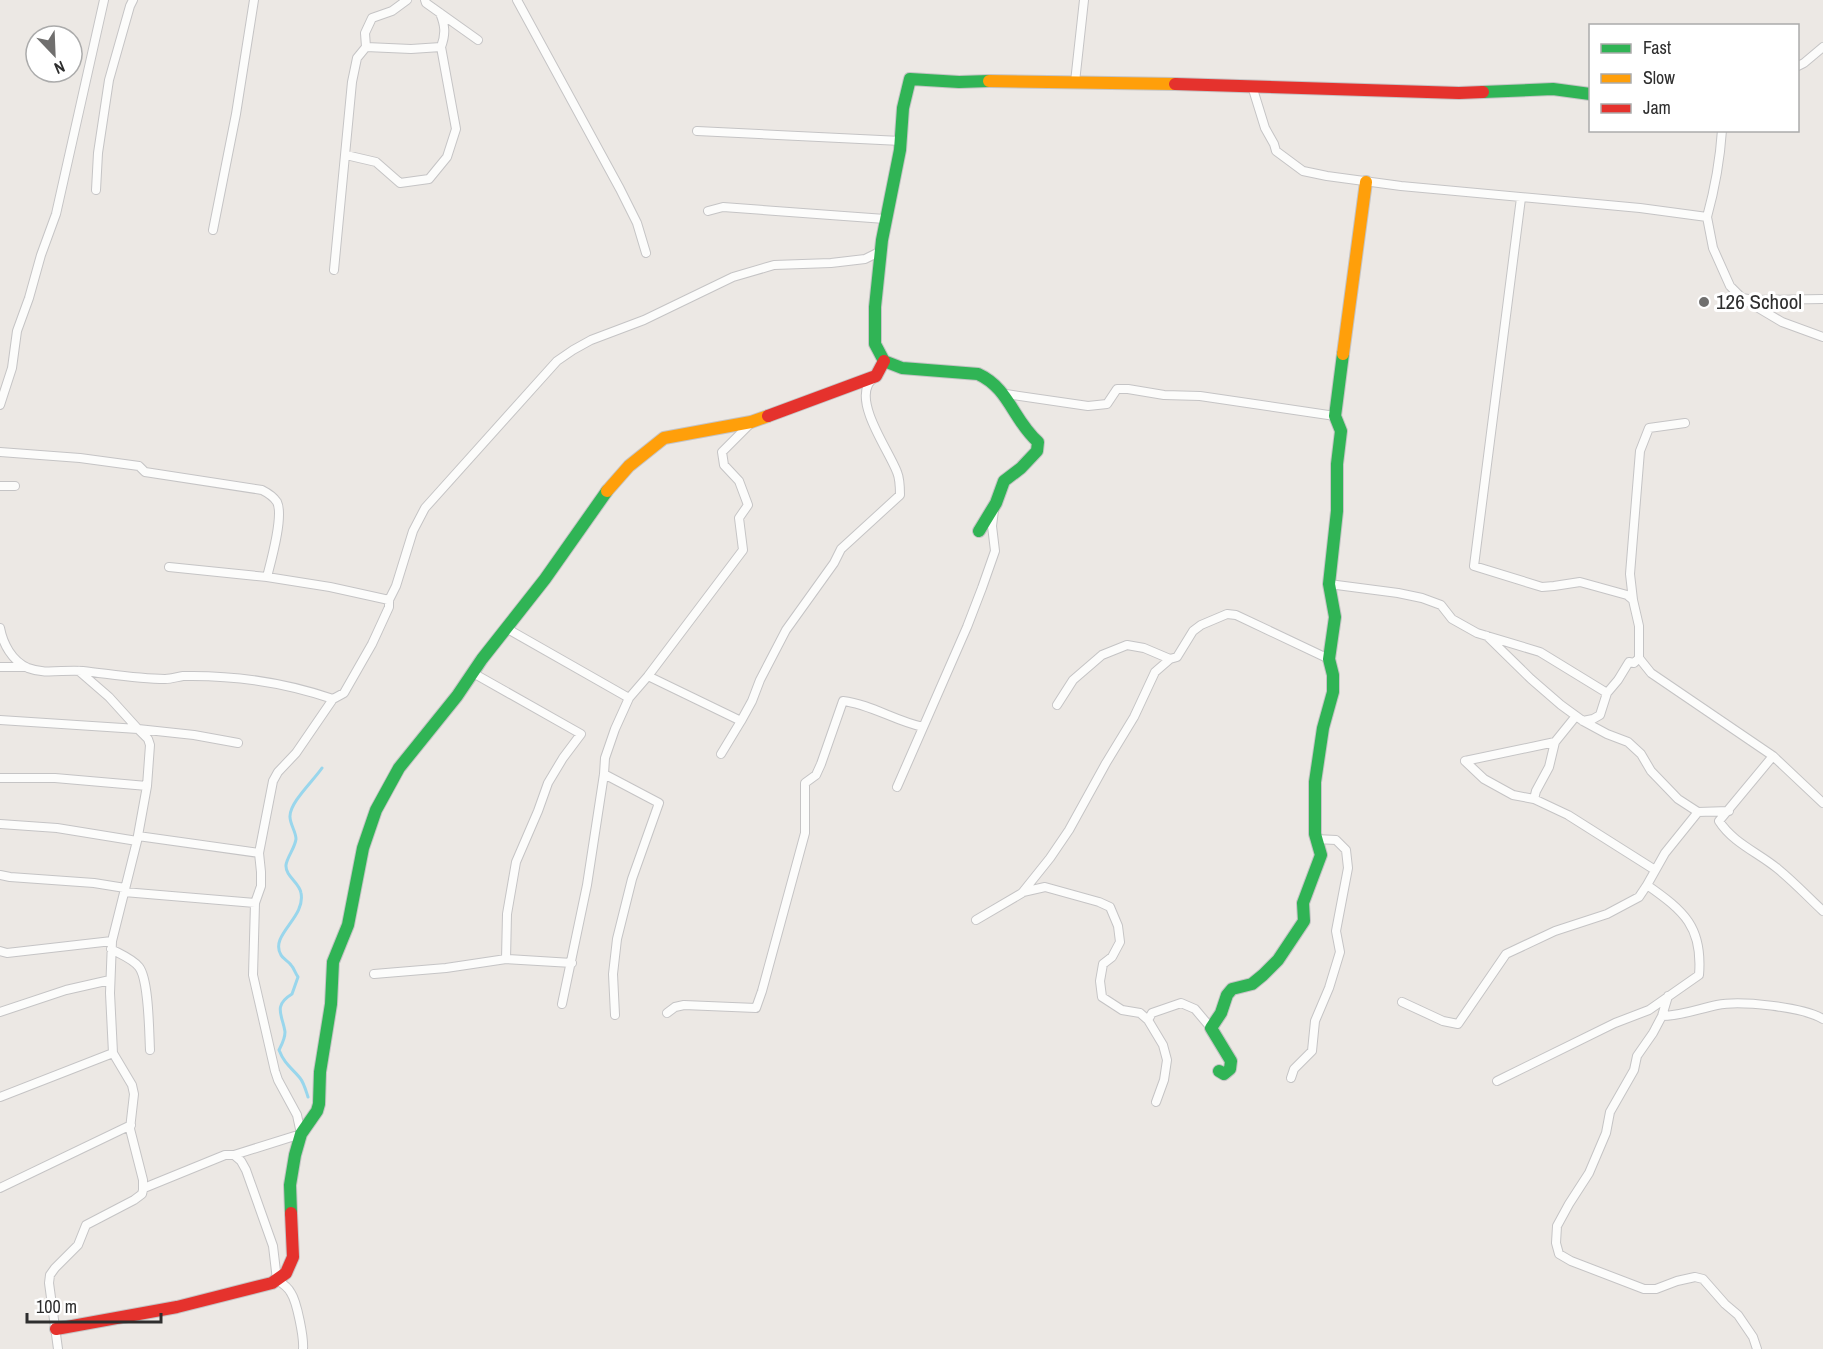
<svg xmlns="http://www.w3.org/2000/svg" width="1823" height="1349" font-family="'Archivo Narrow',sans-serif">
	<rect width="100%" height="100%" fill="#ece8e4"/>
	<g fill="none" stroke-linecap="round" stroke-linejoin="round">
		<!-- stream -->
		<path stroke="#99d6ec" stroke-width="3" d="M 308,1097 C 306,1091 304,1083 300,1078 C 291,1067 285,1065 279,1050 C 282,1044 285,1039 285,1032 C 283,1016 272,1006 292,994 L 298,977 C 295,973 294,968 291,965 C 288,961 283,959 281,955 C 269,935 306,918 301,893 C 300,883 285,876 286,865 C 287,857 295,848 296,839 C 296,832 290,824 290,817 C 289,803 314,780 322,768"/>
		<!-- street casing -->
		<g stroke="#c5c4c5" stroke-width="10">
			<path id="street" d="M 425,0 L 426,3 L 478,40
				M 517,0 L 620,189 L 637,223 L 646,253
				M 366,47 L 411,49 L 441,47 C 446,34 445,25 440,13
				M 1798,66 L 1804,63 L 1823,47
				M 1075,82 L 1084,0
				M 1252,86 L 1265,128 L 1274,144 L 1276,151 L 1303,171 L 1327,176 L 1401,186 L 1640,208 L 1707,217 C 1715,188 1720,160 1722,130
				M 697,131 L 901,141
				M 346,155 L 376,162 L 400,183 L 429,179 L 447,157 L 456,129 L 441,47
				M 96,190 L 98,153 L 109,80 L 130,6 L 133,0
				M 1521,198 L 1474,566 L 1542,587 L 1554,586 L 1580,582 L 1627,595 L 1633,600 L 1639,626 L 1639,658 L 1651,673 L 1773,756 L 1823,803
				M 708,211 L 723,207 L 885,219
				M 1707,217 L 1713,248 L 1730,286 L 1742,298 L 1754,300 L 1823,299
				M 213,230 L 236,114 L 254,0
				M 334,270 L 352,82 L 357,58 L 366,47 L 365,33 L 372,18 L 392,11 L 407,0
				M 1745,300 L 1782,322 L 1823,337
				M 1006,394 L 1088,406 L 1107,404 L 1117,389 L 1128,389 L 1164,395 L 1200,396 L 1335,416
				M 0,405 L 12,368 L 17,331 L 29,298 L 41,255 L 56,214 L 104,0
				M 0,452 L 80,458 L 139,466 L 145,472 L 262,490 C 268,493 273,496 277,502 C 284,516 271,561 267,577
				M 0,486 L 15,486
				M 169,567 L 267,577 L 330,587 L 389,600
				M 1329,584 L 1398,593 L 1422,598 L 1441,605 L 1452,619 L 1477,633 L 1540,652 L 1607,693 L 1618,680 L 1629,662 L 1634,663 L 1639,658
				M 1633,600 L 1630,574 L 1640,451 L 1649,428 L 1685,423
				M 0,628 C 3,644 12,661 28,668 C 46,675 64,669 83,671 C 110,674 138,679 165,679 C 171,679 177,677 183,676 C 233,675 286,683 333,699
				M 506,628 L 629,698
				M 1487,636 L 1531,679 L 1561,705 L 1583,721 L 1607,734 L 1628,742 L 1641,754 L 1651,771 L 1678,799 L 1698,812
				M 0,667 L 26,667
				M 79,671 L 109,697 L 138,729 L 194,735 L 238,743
				M 473,673 L 581,734 L 563,758 L 548,783 L 538,811 L 516,862 L 507,914 L 506,959
				M 648,676 L 741,721 L 721,754
				M 1057,705 L 1073,680 L 1102,655 L 1127,645 L 1144,648 L 1170,659 L 1177,657 L 1193,631 L 1201,625 L 1227,614 L 1236,615 L 1329,659
				M 0,720 L 138,729 L 148,739 L 150,745 L 147,786 L 137,841 L 112,941 L 110,993 L 113,1053 L 132,1085 L 134,1094 L 130,1129 L 143,1180 L 143,1190 L 142,1194 L 134,1200 L 86,1225 L 78,1245 L 55,1268 L 50,1275 L 49,1283 L 58,1349
				M 741,721 L 752,701 L 760,680 L 786,630 L 834,563 L 841,549 L 900,495 C 900,487 900,479 897,472 C 889,451 857,407 868,385 C 869,382 872,380 874,378
				M 1583,721 L 1593,719 L 1600,715 L 1607,693
				M 1773,756 L 1719,821 C 1733,843 1759,853 1778,869 C 1794,882 1808,897 1823,911
				M 1465,761 L 1484,779 L 1513,795 L 1534,799 L 1568,815 L 1655,870
				M 1465,761 L 1555,742
				M 604,774 L 659,803 L 632,879 L 617,939 L 613,974 L 615,1015
				M 0,778 L 55,778 L 147,786
				M 897,787 L 967,627 L 982,588 L 995,551 L 992,526 L 994,510
				M 1534,799 L 1536,791 L 1549,767 L 1555,742 L 1576,716
				M 0,824 L 57,828 L 137,841
				M 138,836 L 259,853
				M 0,875 L 10,877 L 94,883 L 125,888
				M 124,892 L 255,903
				M 1023,892 L 1045,887 L 1099,902 L 1110,907 L 1118,926 L 1120,942 L 1112,957 L 1103,964 L 1100,981 L 1102,997 L 1122,1010 L 1140,1013 L 1148,1020 L 1163,1045 L 1167,1060 L 1164,1080 L 1156,1102
				M 976,920 L 1022,893 L 1050,858 L 1069,830 L 1106,763 L 1134,717 L 1155,672 L 1170,659
				M 111,949 C 120,954 133,959 139,967 C 149,980 149,1031 150,1050
				M 0,951 L 7,953 L 112,941
				M 374,974 L 446,968 L 506,959 L 572,963
				M 1668,996 L 1662,1016 L 1653,1033 L 1637,1056 L 1634,1070 L 1610,1112 L 1606,1133 L 1589,1173 L 1569,1204 L 1557,1226 L 1556,1243 L 1559,1254 L 1571,1261 L 1644,1289 L 1656,1289 L 1677,1281 L 1695,1277 L 1703,1279 L 1725,1304 L 1738,1315 L 1753,1337 L 1757,1349
				M 1402,1002 L 1443,1021 L 1458,1024 L 1506,954 L 1555,931 L 1607,914 L 1639,897 L 1647,885
				M 562,1004 L 587,885 L 604,774 L 605,758 L 615,729 L 629,698 L 648,676 L 743,550 L 739,518 L 748,505 L 739,481 L 724,465 L 722,452 L 751,423
				M 0,1012 L 66,990 L 110,980
				M 667,1013 L 675,1007 L 684,1005 L 756,1008 L 762,991 L 805,833 L 805,783 L 816,775 L 821,764 L 843,701 C 870,704 895,721 923,727
				M 1662,1016 C 1681,1016 1698,1009 1717,1005 C 1740,1000 1803,1007 1823,1019
				M 1148,1020 L 1152,1013 L 1181,1003 L 1195,1009 L 1211,1028
				M 1291,1078 L 1294,1069 L 1312,1051 L 1315,1021 L 1329,988 L 1340,952 L 1336,931 L 1348,868 L 1346,850 L 1336,840 L 1316,839
				M 1497,1081 L 1615,1023 L 1649,1010 L 1699,975 C 1703,927 1684,911 1647,885 L 1665,853 L 1698,812 L 1729,811
				M 0,1097 L 113,1053
				M 234,1155 L 301,1134 L 297,1115 L 278,1080 L 275,1071 L 253,975 L 255,903 L 261,886 L 261,872 L 259,853 L 273,781 L 278,772 L 296,753 L 333,699 L 344,693 L 372,644 L 389,607 L 389,600 L 396,586 L 413,531 L 425,508 L 557,361 L 573,350 L 591,340 L 644,320 L 733,277 L 774,265 L 831,263 L 865,259 L 881,251
				M 0,1188 L 131,1125
				M 144,1188 L 225,1155 L 234,1155 L 241,1161 L 246,1170 L 273,1246 L 277,1280 C 282,1283 288,1287 291,1293 C 297,1302 304,1338 303,1349"/>
		</g>
		<!-- fast casing -->
		<g stroke="#c5c4c5" stroke-width="14">
			<path id="fast" d="M 1483,92 L 1553,89 L 1590,94
				M 979,531 L 996,503 L 1004,481 L 1021,468 L 1037,451 L 1038,442 C 1013,420 1009,388 978,374 L 902,368 L 884,361 L 875,344 L 875,307 L 882,240 L 900,150 L 903,108 L 910,79 L 959,82 L 989,81
				M 1219,1071 L 1224,1074 L 1230,1069 L 1231,1061 L 1211,1028 L 1221,1013 L 1227,995 L 1232,989 L 1252,984 L 1263,975 L 1278,960 L 1304,921 L 1303,903 L 1321,855 L 1315,834 L 1315,782 L 1323,728 L 1333,692 L 1333,675 L 1329,659 L 1335,617 L 1329,584 L 1337,511 L 1337,464 L 1341,431 L 1335,416 L 1343,354
				M 291,1213 L 290,1185 L 295,1155 L 301,1134 L 317,1111 L 319,1104 L 320,1072 L 331,1004 L 333,962 L 348,925 L 363,848 L 376,810 L 399,768 L 457,696 L 482,659 L 545,579 L 607,491"/>
		</g>
		<!-- slow casing -->
		<g stroke="#c5c4c5" stroke-width="14">
			<path id="slow" d="M 989,81 L 1175,84
				M 1343,354 L 1366,182
				M 607,491 L 629,466 L 664,438 L 751,422 L 768,416"/>
		</g>
		<!-- jam casing -->
		<g stroke="#c5c4c5" stroke-width="14">
			<path id="jam" d="M 1175,84 L 1459,93 L 1483,92
				M 768,416 L 876,376 L 884,361
				M 56,1329 L 177,1307 L 272,1283 L 286,1273 L 293,1257 L 291,1213"/>
		</g>
		<!-- street -->
		<use href="#street" stroke="#fcfcfb" stroke-width="8"/>
		<!-- fast -->
		<use href="#fast" stroke="#30b455" stroke-width="12"/>
		<!-- slow -->
		<use href="#slow" stroke="#ff9f0a" stroke-width="12"/>
		<!-- jam -->
		<use href="#jam" stroke="#e5322d" stroke-width="12"/>
	</g>
	<!-- markers -->
	<circle fill="#706f6e" stroke="#fff" stroke-width="2" cx="1704" cy="302" r="6"/>
	<g text-anchor="middle" stroke-width="6" stroke-linejoin="round" paint-order="stroke">
		<!-- poi labels -->
		<g font-size="21" fill="#2e2e2e" stroke="#fff" text-anchor="start">
			<text x="1716" y="309">126 School</text>
		</g>
	</g>
	<!-- legend -->
	<rect x="1589" y="24" width="210" height="108" fill="#ffffff" stroke="#ababab" stroke-width="1.5"/>
	<rect x="1601" y="44" width="30" height="9" fill="#30b455" stroke="#ababab" stroke-width="1.5"/>
	<text x="1643" y="54" font-size="18" fill="#2e2e2e">Fast</text>
	<rect x="1601" y="74" width="30" height="9" fill="#ff9f0a" stroke="#ababab" stroke-width="1.5"/>
	<text x="1643" y="84" font-size="18" fill="#2e2e2e">Slow</text>
	<rect x="1601" y="104" width="30" height="9" fill="#e5322d" stroke="#ababab" stroke-width="1.5"/>
	<text x="1643" y="114" font-size="18" fill="#2e2e2e">Jam</text>
	<!-- north arrow -->
	<g transform="translate(54 54) rotate(157)"><circle r="28" fill="#ffffff" stroke="#ababab" stroke-width="1.5"/>
	<path d="M0-4.5L10 22L0 15L-10 22Z" fill="#706f6e"/>
	<text y="-9" font-size="16" font-weight="bold" text-anchor="middle" fill="#2e2e2e">N</text>
	</g>
	<!-- scale -->
	<path d="M27 1313v9h134v-9" fill="none" stroke="#2e2e2e" stroke-width="3"/>
	<text x="36" y="1313" font-size="18" fill="#2e2e2e" stroke="#ffffff" stroke-width="4.5" paint-order="stroke">100 m</text>
</svg>
